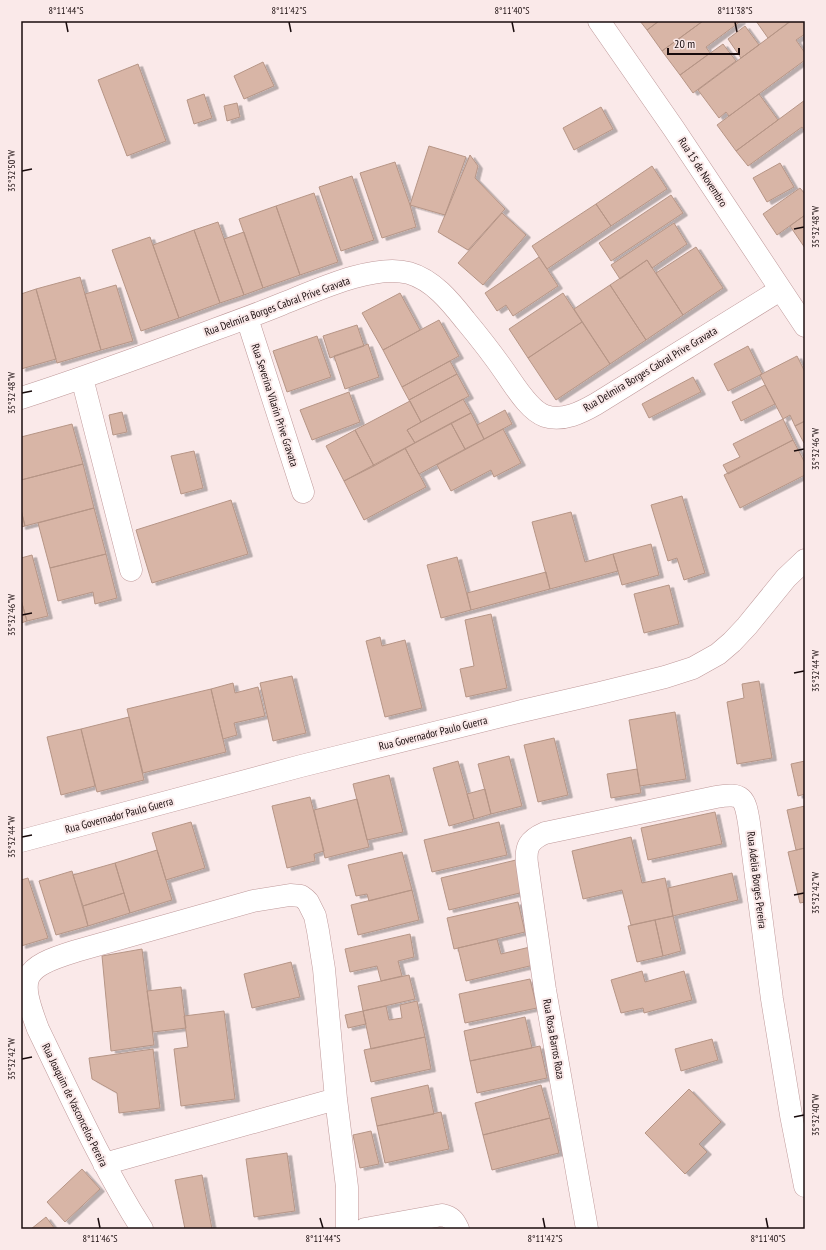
<svg xmlns="http://www.w3.org/2000/svg" width="826" height="1250" viewBox="0 0 826 1250" font-family="'PT Sans Narrow',sans-serif">
<style>
.building{fill:#d8b5a6;stroke:#b69586;filter:url(#shadow)}
.lines{fill:none;stroke-linecap:round;stroke-linejoin:round}
.street-casing{stroke:#bf999a;stroke-width:23}
.secondary-casing{stroke:#bf999a;stroke-width:23}
.street{stroke:#fff;stroke-width:22}
.secondary{stroke:#fff;stroke-width:22}
.ticks{fill:none;stroke:#180b0c;stroke-width:1.5}
.labels{text-anchor:middle;dominant-baseline:central;stroke-width:4;stroke-linejoin:round;paint-order:stroke}
.street-label{font-size:11px;fill:#180b0c;stroke:#fae9e9}
.neatline{fill:none;stroke:#180b0c;stroke-width:1.5}
.ticks-label{font-size:10px;text-anchor:middle;fill:#180b0c}
</style>
<defs>
<filter id="shadow"><feDropShadow dx="4.5" dy="2.5" stdDeviation="0" flood-color="#0004"/></filter>
</defs>
<rect width="100%" height="100%" fill="#fae9e9"/>
<path class="building" d="M640,21H659L647,30Z
M659,21H703L662,51L647,30Z
M703,21H741L706,47L710,53L680,75L662,51Z
M756,21H788L789,22L768,38Z
M791,21H805V34L796,40L805,53V60L729,116L726,112L719,118L698,90Z
M745,26L759,45L741,58L728,39Z
M723,44L736,61L693,93L680,75Z
M263,62L274,86L244,99L234,76Z
M138,64L166,141L127,156L98,80Z
M204,94L212,118L194,124L187,100Z
M759,94L778,120L736,151L717,125Z
M805,100V132L802,127L748,166L736,151Z
M237,103L240,117L227,121L224,106Z
M601,107L613,129L574,150L563,128Z
M429,146L466,157L445,215L410,205Z
M470,155L478,166L475,178L505,209L468,250L438,232Z
M395,162L410,205L416,227L382,238L360,173Z
M780,163L794,187L767,202L753,178Z
M652,166L667,189L611,226L596,204Z
M352,176L374,240L341,251L319,187Z
M800,188L805,194V215L777,235L763,214Z
M314,193L338,262L300,275L276,206Z
M671,195L683,213L611,261L599,243Z
M596,204L611,226L547,269L532,246Z
M276,206L300,275L263,288L239,219Z
M502,213L526,235L483,285L458,263Z
M805,215V248L790,226Z
M218,222L244,295L220,303L194,230Z
M674,223L687,244L652,268L647,260L620,279L611,265Z
M194,230L220,303L179,318L153,245Z
M244,232L263,288L244,295L224,239Z
M150,237L179,318L141,331L112,250Z
M696,247L723,288L683,315L656,273Z
M539,257L558,286L513,316L506,305L497,311L485,293Z
M647,260L683,315L646,340L610,285Z
M80,277L101,350L57,363L36,289Z
M116,285L133,341L101,350L85,294Z
M610,285L646,340L610,364L574,309Z
M36,289L56,359L21,369V294Z
M400,293L420,330L383,350L362,313Z
M563,293L582,322L528,358L509,329Z
M439,320L459,356L402,387L383,350Z
M582,322L610,364L556,400L528,358Z
M357,325L364,346L330,358L323,336Z
M317,336L331,377L287,392L273,351Z
M368,344L379,377L345,389L334,356Z
M748,346L762,374L728,391L714,364Z
M797,356L805,372V421L795,426L790,415L783,419L760,375Z
M450,361L457,374L409,400L402,387Z
M457,374L469,396L421,422L409,400Z
M693,377L701,392L649,418L642,404Z
M765,385L775,404L741,421L732,402Z
M349,392L360,422L312,440L300,410Z
M463,399L471,413L415,443L407,430Z
M410,401L421,422L407,430L415,443L374,466L355,430Z
M505,410L512,424L484,439L477,425Z
M122,412L127,432L113,435L109,415Z
M471,413L484,439L465,449L451,423Z
M783,419L793,440L728,474L723,465L740,457L733,444Z
M805,421V443H804L795,426Z
M451,423L465,449L419,474L405,448Z
M72,424L83,464L21,480V437Z
M503,429L521,463L494,477L491,470L451,491L437,465Z
M355,430L374,466L344,481L326,446Z
M793,440L805,463V475L740,508L724,475Z
M405,448L426,487L364,520L344,481Z
M194,451L203,488L181,494L171,456Z
M83,464L94,508L25,526L21,510V480Z
M682,496L705,573L684,580L677,558L668,561L651,505Z
M231,500L248,554L152,583L136,530Z
M94,508L106,554L50,568L38,523Z
M21,510L25,526L21,527Z
M571,512L585,562L613,554L618,571L550,589L532,522Z
M651,544L659,575L622,585L613,554Z
M106,554L117,598L95,604L93,592L58,601L50,568Z
M32,555L48,616L27,621L21,600V558Z
M457,557L471,610L441,618L427,565Z
M546,572L550,589L471,610L467,593Z
M669,585L679,624L644,633L634,594Z
M21,600L27,621L21,623Z
M491,614L507,688L466,697L460,669L474,666L465,620Z
M380,637L382,646L405,640L422,708L385,717L366,641Z
M292,676L306,733L273,741L260,683Z
M759,681L772,758L737,764L727,702L744,698L742,684Z
M233,683L235,693L258,687L265,716L234,723L237,735L223,739L211,689Z
M211,689L226,752L143,773L127,709Z
M675,712L686,779L640,786L629,720Z
M129,717L144,780L97,792L81,729Z
M81,729L95,786L61,795L47,737Z
M554,738L568,795L538,802L524,745Z
M509,756L522,806L491,814L478,764Z
M458,761L474,819L449,826L433,768Z
M805,761V794L798,796L791,764Z
M637,769L641,793L611,798L607,774Z
M389,775L403,832L367,840L353,784Z
M485,789L491,814L474,819L467,794Z
M310,797L324,851L314,854L315,861L287,868L272,806Z
M357,799L369,847L325,858L314,810Z
M805,806V848L796,850L787,810Z
M715,812L722,844L648,860L641,828Z
M191,822L205,868L166,880L152,833Z
M499,822L507,855L432,872L424,840Z
M631,837L642,883L665,878L673,916L631,925L622,890L583,899L572,851Z
M805,848V902L800,903L788,852Z
M157,850L172,900L130,913L115,863Z
M402,852L412,890L369,901L367,894L356,896L348,865Z
M516,860L524,892L449,910L441,878Z
M115,863L124,893L83,906L73,875Z
M72,871L88,926L56,935L39,881Z
M732,873L738,900L673,916L668,888Z
M28,878L48,938L21,946V880Z
M412,890L419,920L358,935L351,905Z
M124,893L130,913L88,926L83,906Z
M518,902L525,932L454,949L447,918Z
M673,916L681,951L663,956L655,920Z
M655,920L663,956L637,962L628,926Z
M410,934L414,957L398,961L402,976L381,981L377,966L350,972L345,949Z
M497,939L501,954L530,947L534,965L466,981L458,948Z
M142,949L154,1045L111,1051L102,956Z
M291,962L300,997L252,1008L244,974Z
M642,971L645,982L684,971L692,1000L644,1013L643,1008L621,1013L611,980Z
M409,975L415,999L363,1011L358,986Z
M530,979L537,1008L465,1023L459,994Z
M181,987L186,1028L153,1032L147,991Z
M417,1001L425,1037L371,1049L363,1011L386,1006L389,1020L402,1018L400,1005Z
M224,1011L235,1099L181,1106L174,1049L188,1047L184,1016Z
M363,1011L366,1024L348,1028L345,1015Z
M525,1017L532,1048L470,1061L464,1031Z
M425,1037L431,1069L371,1082L364,1050Z
M712,1039L718,1060L681,1071L675,1049Z
M540,1046L547,1078L477,1093L470,1061Z
M153,1049L160,1108L119,1113L117,1093L92,1079L89,1058Z
M428,1085L434,1114L377,1126L371,1098Z
M541,1085L550,1118L483,1135L475,1103Z
M689,1089L721,1122L699,1144L707,1152L685,1174L645,1133Z
M441,1112L449,1149L385,1163L377,1126Z
M550,1118L559,1153L492,1170L483,1135Z
M371,1131L379,1164L360,1168L353,1135Z
M287,1153L295,1211L254,1217L246,1159Z
M82,1169L100,1189L65,1222L47,1202Z
M202,1175L212,1229H185L175,1180Z
M46,1217L55,1229H31Z"/>
<g class="lines">
<defs>
<path id="street" d="M247,318L303,492
M82,378L131,570
M21,398C87,377 151,353 216,329C238,321 260,313 282,304C315,291 374,263 409,273C433,280 450,301 465,320C480,338 494,356 507,375C516,388 530,411 545,416C563,422 582,412 596,404L780,290
M21,841L301,766L522,711L600,693L665,677L693,668L718,654L732,642L747,626L786,578L805,560
M104,1164L336,1099
M142,1229C102,1166 71,1097 38,1029C18,976 21,968 76,951L253,901L290,895L301,896L305,899L308,902L315,916L318,931L324,969L336,1099L347,1187V1229
M365,1229L442,1215C451,1217 454,1220 458,1229
M587,1229L545,990L527,864C525,847 529,840 545,833L716,797C743,792 745,798 749,823L772,999L791,1115L805,1186"/>
<path id="secondary" d="M599,21L674,129L805,326"/>
</defs>
<use href="#street" class="street-casing"/>
<use href="#secondary" class="secondary-casing"/>
<use href="#street" class="street"/>
<use href="#secondary" class="secondary"/>
</g>
<path class="ticks" d="M66,22L68,32M289,22L291,32M512,22L514,32M735,22L737,32M22,171L32,169M794,229L804,227M22,393L32,391M794,451L804,449M22,615L32,613M794,673L804,671M22,837L32,835M794,895L804,893M22,1059L32,1057M794,1117L804,1115M98,1218L100,1228M320,1218L323,1228M543,1218L545,1228M766,1218L768,1228"/>
<g class="labels">
<g class="street-label">
<text transform="translate(703 172) rotate(57)">Rua 15 de Novembro</text>
<text transform="translate(277 306) rotate(-20)">Rua Delmira Borges Cabral Prive Gravata</text>
<text transform="translate(650 369) rotate(-31)">Rua Delmira Borges Cabral Prive Gravata</text>
<text transform="translate(275 405) rotate(72)">Rua Severina Vilarin Prive Gravata</text>
<text transform="translate(433 733) rotate(-14)">Rua Governador Paulo Guerra</text>
<text transform="translate(119 815) rotate(-15)">Rua Governador Paulo Guerra</text>
<text transform="translate(757 880) rotate(83)">Rua Adelia Borges Pereira</text>
<text transform="translate(554 1039) rotate(80)">Rua Rosa Barros Roza</text>
<text transform="translate(75 1105) rotate(64)">Rua Joaquim de Vasconcelos Pereira</text>
</g>
</g>
<rect width="826" height="1250" fill="none" stroke="#fae9e9" stroke-width="44"/>
<path d="M668 48v6h71v-6" fill="none" stroke="#180b0c" stroke-width="2"/>
<text x="674" y="48" font-size="12" fill="#180b0c" stroke="#fae9e9" stroke-width="3" paint-order="stroke">20 m</text>
<rect x="22" y="22" width="782" height="1206" class="neatline"/>
<g class="ticks-label">
<text x="66" y="14">8°11'44"S</text>
<text x="289" y="14">8°11'42"S</text>
<text x="512" y="14">8°11'40"S</text>
<text x="735" y="14">8°11'38"S</text>
<text transform="translate(11 171) rotate(-90)" y="4">35°32'50"W</text>
<text transform="translate(815 227) rotate(-90)" y="4">35°32'48"W</text>
<text transform="translate(11 393) rotate(-90)" y="4">35°32'48"W</text>
<text transform="translate(815 449) rotate(-90)" y="4">35°32'46"W</text>
<text transform="translate(11 615) rotate(-90)" y="4">35°32'46"W</text>
<text transform="translate(815 671) rotate(-90)" y="4">35°32'44"W</text>
<text transform="translate(11 837) rotate(-90)" y="4">35°32'44"W</text>
<text transform="translate(815 893) rotate(-90)" y="4">35°32'42"W</text>
<text transform="translate(11 1059) rotate(-90)" y="4">35°32'42"W</text>
<text transform="translate(815 1115) rotate(-90)" y="4">35°32'40"W</text>
<text x="100" y="1242">8°11'46"S</text>
<text x="323" y="1242">8°11'44"S</text>
<text x="545" y="1242">8°11'42"S</text>
<text x="768" y="1242">8°11'40"S</text>
</g>
</svg>
